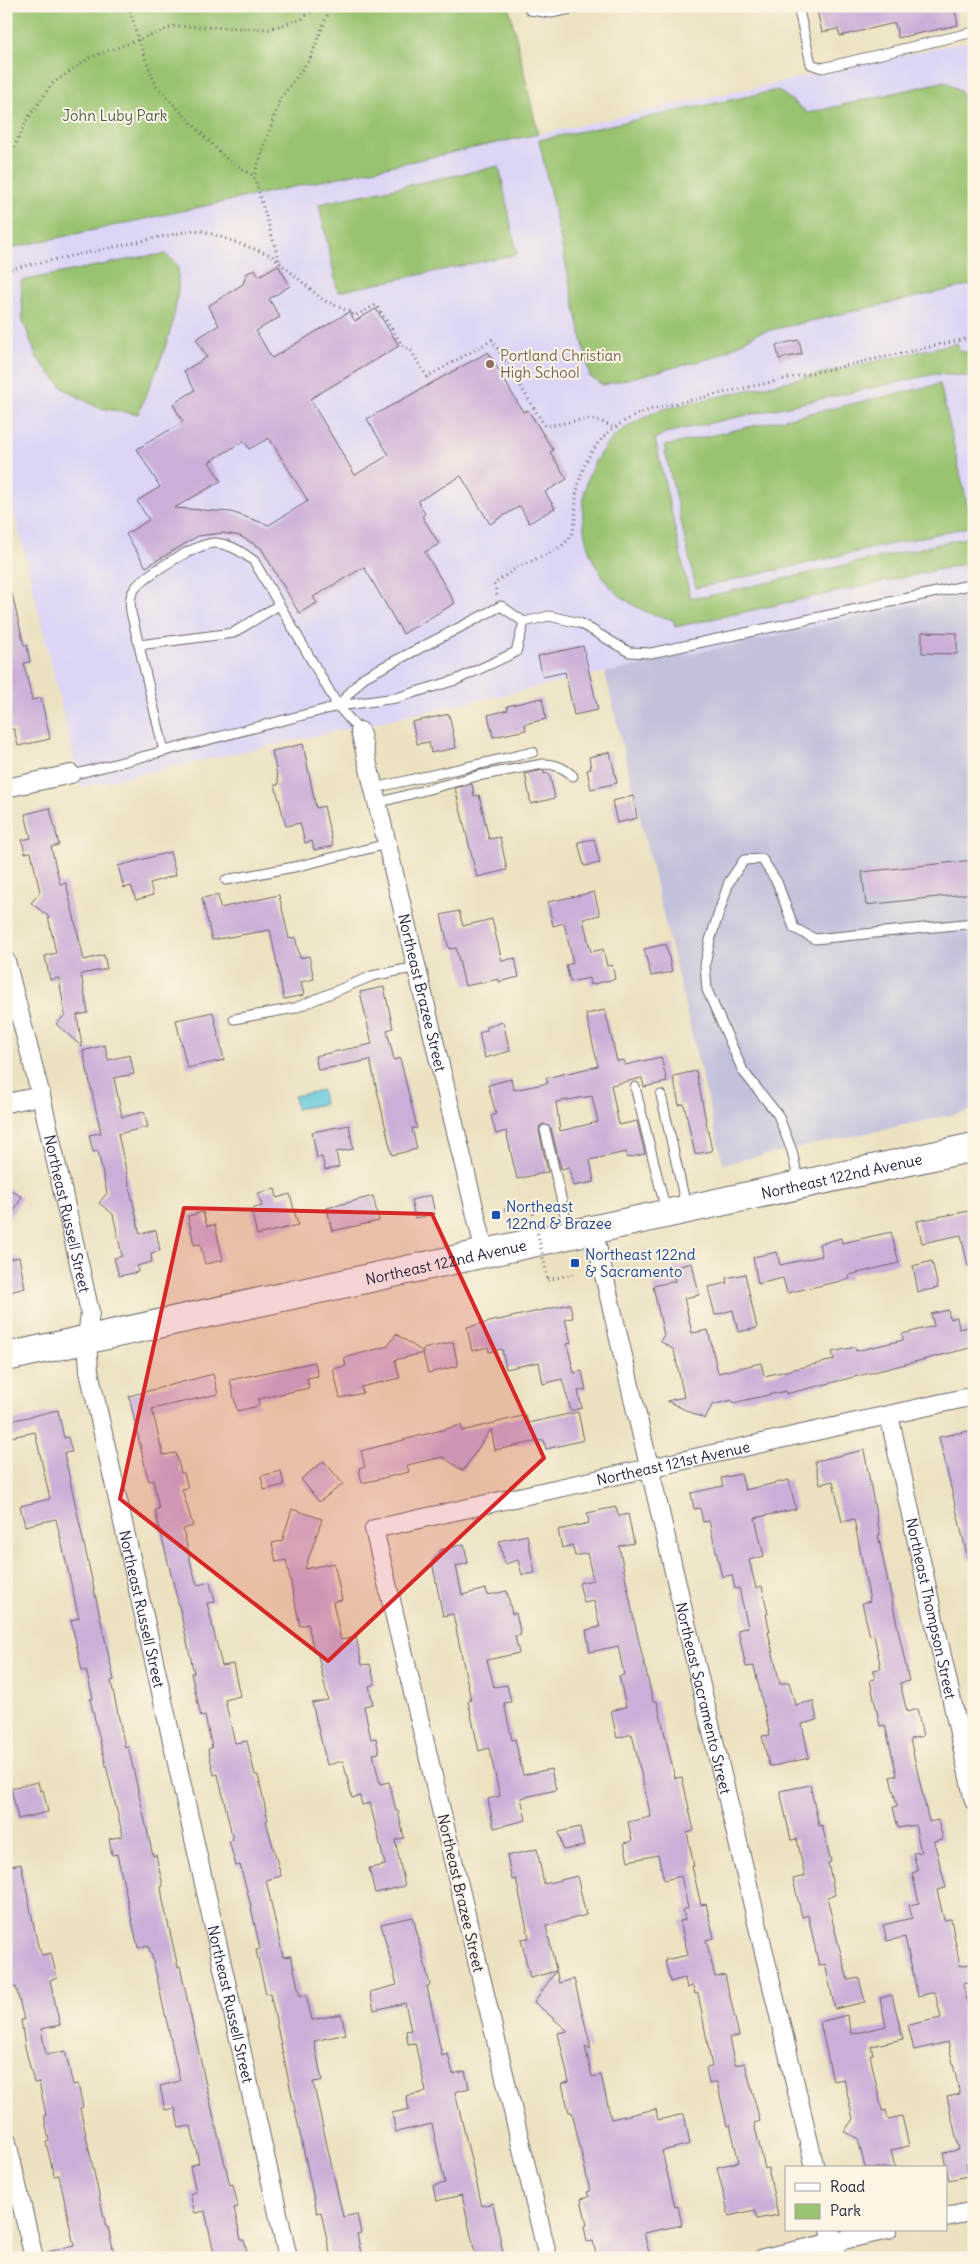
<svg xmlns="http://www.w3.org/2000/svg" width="980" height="2264" viewBox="0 0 980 2264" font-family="Delius,sans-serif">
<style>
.built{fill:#ddd5f6}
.industrial{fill:#c2c1dc}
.green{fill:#99c370;stroke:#5e7256}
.water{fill:#60c7dc;stroke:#41748c}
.building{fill:#ccafd8;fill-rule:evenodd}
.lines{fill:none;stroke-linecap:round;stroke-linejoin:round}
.service-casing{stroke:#69656a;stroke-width:11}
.minor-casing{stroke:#69656a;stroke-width:20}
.primary-casing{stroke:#69656a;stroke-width:30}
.path{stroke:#69656a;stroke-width:3;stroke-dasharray:1 4;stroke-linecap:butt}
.service{stroke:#fff;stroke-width:9}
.minor{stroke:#fff;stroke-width:18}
.primary{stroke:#fff;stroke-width:28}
.path-bridge{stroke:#69656a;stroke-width:3;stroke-dasharray:1 4;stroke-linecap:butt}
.marked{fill:#d62828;fill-opacity:0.2;stroke:#d62828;stroke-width:4;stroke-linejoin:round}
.education-dot{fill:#8d6e63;stroke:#fcf5e5;stroke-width:2}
.transit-dot{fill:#1a4fb4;stroke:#fcf5e5;stroke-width:2}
.labels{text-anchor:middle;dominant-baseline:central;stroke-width:4;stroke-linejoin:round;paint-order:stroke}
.park-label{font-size:15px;fill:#4c5a4e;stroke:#fcf5e5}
.education-label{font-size:15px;fill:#785e54;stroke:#fcf5e5;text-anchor:start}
.street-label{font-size:15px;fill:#22223b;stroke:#fcf5e5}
.transit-label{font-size:15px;fill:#164399;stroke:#fcf5e5;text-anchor:start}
</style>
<rect width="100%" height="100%" fill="#fcf5e5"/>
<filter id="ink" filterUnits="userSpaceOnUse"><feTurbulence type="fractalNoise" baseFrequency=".02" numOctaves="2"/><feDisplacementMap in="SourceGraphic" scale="10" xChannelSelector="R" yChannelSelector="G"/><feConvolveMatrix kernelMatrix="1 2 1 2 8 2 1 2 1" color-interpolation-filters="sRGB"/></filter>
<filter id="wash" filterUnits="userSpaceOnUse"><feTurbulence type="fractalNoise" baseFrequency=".0096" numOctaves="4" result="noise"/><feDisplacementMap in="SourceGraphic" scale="20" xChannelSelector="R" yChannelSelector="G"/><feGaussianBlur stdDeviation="1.12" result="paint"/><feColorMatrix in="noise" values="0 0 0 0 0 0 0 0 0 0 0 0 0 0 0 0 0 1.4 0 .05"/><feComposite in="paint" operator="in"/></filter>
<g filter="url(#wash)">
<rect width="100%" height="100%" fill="#ece2c1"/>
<path class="built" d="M974,40V592L81,787L6,478V249Z"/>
<path class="industrial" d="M974,592V1110L723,1164L605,673Z"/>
<path class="green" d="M6,6H509L538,134L6,249Z
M946,81L962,93L974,158V284L758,333L716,357L603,385L590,377L539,140L778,90L808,113Z
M499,166L517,254L338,292L319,204Z
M166,254L178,266C181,320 159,364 138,414L99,408L64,389L37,358L23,321L21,281L141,257Z
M957,343L959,350L974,355V380L963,376L935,374L665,433L655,439L690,597H704L974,536V562L675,627L673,620C662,616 647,614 637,607C628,602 617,594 610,586C578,551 573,491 601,452C615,431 637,421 659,410Z
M940,384L972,526L696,588L664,446Z"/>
<path class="water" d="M322,1090L324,1104L296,1109L294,1096Z"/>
<g id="blocks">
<path class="building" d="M816,6H954L958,25L898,38L895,23L840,36L838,29L822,32Z
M278,265L290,286L269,299L280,317L256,331L272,358L349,312L355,321L376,309L399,346L310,399L355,475L389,455L367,419L488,352L523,412L528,410L553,450L550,452L567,479L545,492L555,508L529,523L520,506L490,524L461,476L418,501L425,514L422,516L439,544L425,552L455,603L403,634L364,567L313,597L317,603L299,613L261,548L240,536L223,533L198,536L146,567L126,534L149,520L137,501L160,487L137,449L183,422L173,404L195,390L184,371L207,357L196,339L219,325L208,306L243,284L246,274L255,269L259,276ZM269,438L308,501L269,525L231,512L174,508L221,481L209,462L244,441L249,449Z
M799,340L802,354L779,359L776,345Z
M6,594H12L24,645H27L30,662L24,663L32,700L41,698L50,739L18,746L14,729L6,730Z
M922,632L957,633V654L922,653Z
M583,646L598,710L574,715L565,672L543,677L538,656Z
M542,698L546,719L525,724L526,730L493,737L488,715L508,710L507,706Z
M449,714L456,748L431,753L429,742L417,744L412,722Z
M303,744L316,808L324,806L333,846L314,850L312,841L305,843L300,823L286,826L275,785L279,784L272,751Z
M610,752L617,783L591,789L587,770L591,769L589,757Z
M543,770L544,774L549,773L555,798L531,804L525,774Z
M472,784L474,796L479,795L489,839L500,837L507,870L477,877L455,788Z
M633,796L637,818L617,823L612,801Z
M50,808L59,845L51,847L60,884L66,883L84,960L104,955L107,969L81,974L88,1013L77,1015L82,1047L56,1024L65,1015L59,978L50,980L45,956L56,953L48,916L31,903L40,892L31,852L25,853L22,840L31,838L25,814Z
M594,839L600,863L584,866L578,842Z
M170,852L176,875L150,883L153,895L136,900L131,886L124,888L118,866Z
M974,860V893L866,905L862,872Z
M594,892L600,915L583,919L591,952L603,949L607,966L612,965L615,979L590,985L589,978L570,982L566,965L573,963L564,923L553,926L548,902Z
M218,895L220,908L279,895L289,939L295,937L300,958L309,956L314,979L301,982L304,995L284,999L270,930L212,940L202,898Z
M459,911L463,926L492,919L502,961L515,958L519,977L499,982V979L465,986L456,948L449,949L441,915Z
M666,944L672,972L651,976L644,949Z
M384,987L393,1028L387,1030L394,1060L400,1058L417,1128H412L417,1149L392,1155L370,1060L318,1070L315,1056L372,1044L360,992Z
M605,1010L617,1061L624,1060L625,1065L661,1057L667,1082L644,1087L642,1078L611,1085L619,1125L637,1121L645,1154L627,1158L626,1152L590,1160L594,1182L573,1186L569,1167L561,1169L551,1128L544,1124L540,1126L539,1131L548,1172L517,1179L506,1131L496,1134L491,1116L496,1114L488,1085L511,1079L514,1090L548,1083L546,1078L598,1066L586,1014ZM592,1096L598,1122L560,1131L556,1102Z
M213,1012L224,1060L187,1068L176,1020Z
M503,1022L510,1051L485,1058L479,1033L487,1030V1027Z
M105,1045L108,1060L130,1055L134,1074L114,1078L122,1117L144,1112L148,1127L118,1134L140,1234L156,1230L160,1251L151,1253L152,1262L137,1266L138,1272L119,1276L114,1258L122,1256L113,1214L99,1203L107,1193L98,1151L93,1152L89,1135L101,1133L83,1051Z
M696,1071L712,1151L695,1154L684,1104L679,1105L673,1076Z
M349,1125L353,1149L336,1152L339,1167L325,1170L322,1157L317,1158L312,1132Z
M6,1187L22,1197L6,1224Z
M275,1189L277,1198L290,1194L298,1225L257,1235L251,1209L262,1206L258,1193Z
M431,1195L435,1214L415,1218L411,1200Z
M373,1196L379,1221L332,1231L327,1208Z
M974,1210V1266H968L961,1235L922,1243L917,1221Z
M203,1212L207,1226L215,1225L223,1260L205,1264L200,1244L194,1245L188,1216Z
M891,1232L899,1263L849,1275L850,1279L787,1293L783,1278L758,1284L753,1257L777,1252L780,1265L822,1256L819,1244L841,1238L842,1243Z
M19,1257L25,1288L6,1293V1260Z
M932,1261L938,1288L918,1292L913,1266Z
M692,1263L699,1295L684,1298L692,1333L708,1330L718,1373L761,1363L764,1376L834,1360L832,1352L855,1347L856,1351L903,1340L902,1334L934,1326L931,1314L948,1310L950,1319L957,1317L959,1329L974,1325V1347L786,1394V1391L733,1403L732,1400L712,1405L705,1419L667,1401L684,1397L674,1350L660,1341L664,1335L653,1286L675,1281L672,1268Z
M745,1274L757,1328L738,1332L733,1310L715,1315L708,1287L727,1283L726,1278Z
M570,1304L573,1318L565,1319L571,1343L567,1344L574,1373L582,1371L586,1390L578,1391L582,1408L571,1411L562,1379L543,1384L539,1362L506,1369L502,1349L489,1352L488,1347L472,1351L467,1327Z
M396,1334L423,1352V1349L453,1342L458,1366L428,1373L423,1353L395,1360L400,1378L361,1387L363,1393L340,1398L333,1369L346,1366L344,1358L388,1346Z
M315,1362L318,1376L307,1378L309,1388L258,1399L259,1406L237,1411L230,1380Z
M213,1374L218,1394L152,1409L163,1455L176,1453L181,1473H184L188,1488L182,1489L193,1526L183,1529L191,1564L197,1585L210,1582L215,1602L207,1603L222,1666L233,1664L240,1696L225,1700L235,1743L247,1741L255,1775H258L268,1820L266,1821L281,1876L266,1880L283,1957L291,1956L300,1996L306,1995L312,2020L341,2014L346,2034L314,2041L322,2081L313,2082L343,2217L357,2214L361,2233L357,2234L362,2258H331L321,2212L317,2213L270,1993L266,1994L256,1950L260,1949L249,1898L240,1865L236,1866L229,1841L233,1840L218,1774L214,1775L208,1749L212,1748L205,1716L201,1717L191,1673H194L180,1610L155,1510L159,1509L153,1480L149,1481L146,1471L129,1396Z
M58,1410L64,1438L68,1437L72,1452L64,1453L114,1680L111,1681L125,1747L128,1746L153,1856L156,1855L163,1886L161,1887L163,1901L178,1967L180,1966L204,2076L230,2185L233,2184L238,2207L234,2208L241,2240H244L248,2258H215L205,2211L195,2213L190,2194L196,2192L190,2166L199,2163L191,2126L179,2128L175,2108L165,2110L160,2086L180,2081L153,1960L148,1945L138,1948L117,1854L112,1855L109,1839L123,1836L90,1699L93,1698L86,1670L82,1671L71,1620L79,1618L56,1519L25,1526L20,1506L50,1499L35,1432L6,1438V1422Z
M578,1412L584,1440L546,1449L544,1440L495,1450L491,1429L463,1471L443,1457L407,1465L409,1472L362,1483L359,1468L365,1467L361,1451L461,1425L462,1431L526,1415L528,1423Z
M974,1430V1559H968L939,1437Z
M864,1450L880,1535H878L909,1681L900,1683L907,1712L917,1709L923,1736L910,1739L929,1822L938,1820L943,1839L934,1841L946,1888L937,1890L944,1920L951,1919L960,1966L970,1964L973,1982L963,1984L974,2031V2161L966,2163L968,2176L949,2180L943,2153L959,2150L947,2097L960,2094L948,2042L914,2050L908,2025L941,2018L935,1992L918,1996L905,1937L887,1941L883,1925L912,1918L909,1905L919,1903L912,1873L918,1871L913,1853L921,1852L915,1825L898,1828L893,1807L897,1806L890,1777L897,1775L885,1725L880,1726L870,1680L875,1679L873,1670L881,1669L874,1635L870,1636L862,1603L870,1601L854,1519L842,1522L833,1481L820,1484L815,1461Z
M324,1461L343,1484L319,1502L301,1479Z
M281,1471L284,1485L264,1490L261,1476Z
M741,1474L745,1490L789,1480L796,1509L755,1518L764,1556L749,1560L756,1588L762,1586L768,1614H766L770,1632H768L780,1684L789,1682L795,1705L813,1701L817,1720L802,1724L809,1758L773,1766L769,1765L762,1736L770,1735L754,1666L746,1667L738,1630L748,1627L739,1588L735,1589L732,1575L722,1577L709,1521L703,1522L700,1508L694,1509L691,1493L723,1486L721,1478Z
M616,1507L619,1516L628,1514L634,1543L619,1546L634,1620L653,1701H657L675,1778L682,1777L694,1831L687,1833L694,1866H692L701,1905L706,1904L714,1938L706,1940L715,1977L725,1975L739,2036L729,2038L735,2065L745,2063L760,2121L754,2123L765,2169L768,2168L778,2215L757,2219L755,2210L729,2216L717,2167L739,2162L730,2125L727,2126L717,2082L709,2084L706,2068L712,2067L698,1993L695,1994L693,1986L687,1988L685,1978L670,1982L665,1960L688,1955L680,1921L685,1920L683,1910L688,1908L681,1876L664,1880L658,1855L628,1861L624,1843L632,1841L628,1822L651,1817L632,1734L617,1738L611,1711L626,1707L619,1676L624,1675L618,1646L590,1652L586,1630L600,1627L594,1601L584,1603L579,1583L593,1580L587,1553L575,1556L572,1545L562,1548L558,1530L589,1523L587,1513Z
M292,1509L322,1519L305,1569L334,1563L342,1600L333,1602L341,1640L356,1637L362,1665L370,1664L375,1684L369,1686L373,1704L364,1706L371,1739L376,1738L379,1753L373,1754L380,1784L389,1782L396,1811H398L404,1838L395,1840L405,1886L375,1893L369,1868L385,1865L370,1803L362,1805L360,1796L352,1798L343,1761L327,1765L312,1703L328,1700L317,1651L314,1652L308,1624L300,1626L286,1560L276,1562L272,1543L282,1541Z
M527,1535L535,1573L522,1575L518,1560L505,1564L499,1541Z
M464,1544L468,1563L456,1566L462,1595L486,1589L488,1595L507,1591L512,1614L516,1613L521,1635L515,1636L519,1653L487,1660L494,1687L507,1685L511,1702L504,1703L512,1740L515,1739L523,1775L551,1769L556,1790L521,1798L526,1820L494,1828L488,1799L500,1796L489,1748L479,1751L468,1701L471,1700L453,1614L443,1616L432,1562L440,1550Z
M38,1782L40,1791L43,1790L48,1812L18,1819L11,1788Z
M810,1785L819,1826L822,1825L831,1862L828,1863L835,1895L827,1897L835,1931L848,1980L859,1978L865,2002L835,2009L825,1964L819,1966L808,1915L802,1917L793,1879L805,1876L797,1839L791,1840L780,1791Z
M580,1827L584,1846L563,1850L559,1832Z
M537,1849L544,1884L577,1876L586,1915L546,1926L559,1983L574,1979L590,2044V2049L585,2046L592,2077L601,2075L611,2119L656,2109L658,2120L684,2114L690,2144L662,2151L675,2207L678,2206L682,2225L644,2233L649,2253L626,2258H597L593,2241L587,2242L584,2226L587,2225L581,2199L589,2197L587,2192L590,2191L572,2112H569L562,2084L569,2082L558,2033L568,2031L534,2002L556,1971L530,1978L521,1939L529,1938L516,1879L512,1880L507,1856Z
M21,1864L38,1946L42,1955L51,1953L57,1978L50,1980L60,2025L41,2029L46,2055L65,2051L73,2085L78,2084L83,2107L80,2108L106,2227H108L115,2258H49L48,2252L74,2246L59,2175L54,2176L46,2142L49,2141L44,2115H46L39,2082L34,2083L25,2047L21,2020H24L16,1987L10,1989L6,1971V1867Z
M413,1917L430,1985L427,1986L442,2056L448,2054L453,2074L465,2071L469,2088L455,2092L482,2206L493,2203L504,2258H476L462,2195L436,2201L433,2186L445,2183L432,2124L396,2132L392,2113L409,2109L406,2096L426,2092L415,2043L408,2044L406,2031L411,2030L405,2003L374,2010L370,1992L397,1985L381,1924Z
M892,1995L903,2039L871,2046L873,2054L870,2055L882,2111L886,2110L888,2119L902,2116L909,2146L891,2150L895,2168H865L858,2138L844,2132L853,2119L844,2079L833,2081L820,2022L847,2015L852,2034L886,2026L880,1998Z"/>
</g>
</g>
<g filter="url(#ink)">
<use href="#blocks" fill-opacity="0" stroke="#69656a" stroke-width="1"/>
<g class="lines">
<defs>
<path id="service" d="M528,6L530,10L551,13L585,6
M798,6L811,64L822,68L974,32
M501,606L524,622L516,652L456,680L396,698L338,706L364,677Z
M524,622L549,616L580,623L629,652L651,653L974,584
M139,645L233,633L279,605
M338,706L360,731
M71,774H76L338,706L254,561C242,552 232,545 216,543C199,542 143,575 134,590C130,595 130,605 131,612L164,751
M374,788L533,752
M377,803L477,776L543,764C555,764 563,767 573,776
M226,880L299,866L387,844
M234,1019L295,1008L372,976L417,967
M635,1087L666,1211
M661,1095L686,1206
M545,1130L569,1232
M799,1183L792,1151L778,1115L743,1071L707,990L705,965L710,940L729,882L744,860L762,859L777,882L794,928L815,939L974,923"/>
<g id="minor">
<path id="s1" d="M360,731L485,1253"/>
<path d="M6,788L71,774"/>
<path id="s2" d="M6,961L41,1096L90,1312L87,1339L89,1371L288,2258"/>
<path d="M6,1103L41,1096"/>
<path id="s3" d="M593,1229L815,2168"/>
<path id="s4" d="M889,1415L974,1801"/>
<path d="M6,2138L34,2258"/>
<path d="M946,2217L974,2211"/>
<path d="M830,2230L837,2258"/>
<path id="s5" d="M548,2258L374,1529L974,1396"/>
<path d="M763,2258L888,2230"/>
</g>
<g id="primary">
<path id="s6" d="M6,1357L974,1147"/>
</g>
</defs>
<use href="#service" class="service-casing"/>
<use href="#minor" class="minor-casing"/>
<use href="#primary" class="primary-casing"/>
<path class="path" d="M129,6L138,39L156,86L224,157L254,176
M6,166L26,121L52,84L89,58L175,26L269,29L302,19L318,6
M279,260L254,176L280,99L310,59L331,6
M6,270L193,230L204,231L271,255L323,300L350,312L355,316L376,305L403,346L411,351L427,377L492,340L545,426C571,424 588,412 612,427
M497,595L494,584C501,579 508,573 515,569C531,559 553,555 566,542C579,529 574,507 577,491C586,442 618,417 664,406L974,337
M504,1210L531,1204
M548,1280L573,1274"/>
<use href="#service" class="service"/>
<use href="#minor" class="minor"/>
<use href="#primary" class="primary"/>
<path class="path-bridge" d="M531,1204L548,1280"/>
</g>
</g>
<path class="marked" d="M184,1208L432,1214L544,1458L328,1661L120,1499Z"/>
<circle class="education-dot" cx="490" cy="364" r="5"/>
<g class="transit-dot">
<rect x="491" y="1210" width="10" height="10" rx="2.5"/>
<rect x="570" y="1258" width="10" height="10" rx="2.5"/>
</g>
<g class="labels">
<g class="park-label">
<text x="115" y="115">John Luby Park</text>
</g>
<g class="education-label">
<text x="500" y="355">Portland Christian<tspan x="500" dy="17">High School</tspan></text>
</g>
<g class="street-label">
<text stroke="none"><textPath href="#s1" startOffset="269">Northeast Brazee Street</textPath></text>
<text stroke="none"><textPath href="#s6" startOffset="855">Northeast 122nd Avenue</textPath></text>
<text stroke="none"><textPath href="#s2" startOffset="260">Northeast Russell Street</textPath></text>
<text stroke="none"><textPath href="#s6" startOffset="450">Northeast 122nd Avenue</textPath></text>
<text stroke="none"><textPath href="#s5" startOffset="1056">Northeast 121st Avenue</textPath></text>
<text stroke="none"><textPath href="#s4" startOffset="198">Northeast Thompson Street</textPath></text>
<text stroke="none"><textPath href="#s2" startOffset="664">Northeast Russell Street</textPath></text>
<text stroke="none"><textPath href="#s3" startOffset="482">Northeast Sacramento Street</textPath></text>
<text transform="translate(461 1893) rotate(77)">Northeast Brazee Street</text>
<text stroke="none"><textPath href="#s2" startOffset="1069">Northeast Russell Street</textPath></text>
</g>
<g class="transit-label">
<text x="506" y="1206">Northeast<tspan x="506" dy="17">122nd &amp; Brazee</tspan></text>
<text x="585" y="1254">Northeast 122nd<tspan x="585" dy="17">&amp; Sacramento</tspan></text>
</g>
</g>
<rect width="980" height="2264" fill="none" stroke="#fcf5e5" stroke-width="25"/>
<rect x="785" y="2166" width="162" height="65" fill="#fcf5e5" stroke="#a5a1a1"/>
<rect x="795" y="2183" width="25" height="8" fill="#ffffff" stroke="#a5a1a1"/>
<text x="830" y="2192" font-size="15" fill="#22223b">Road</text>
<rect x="795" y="2204" width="25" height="15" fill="#99c370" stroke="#a5a1a1"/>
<text x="830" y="2216" font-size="15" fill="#22223b">Park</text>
</svg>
